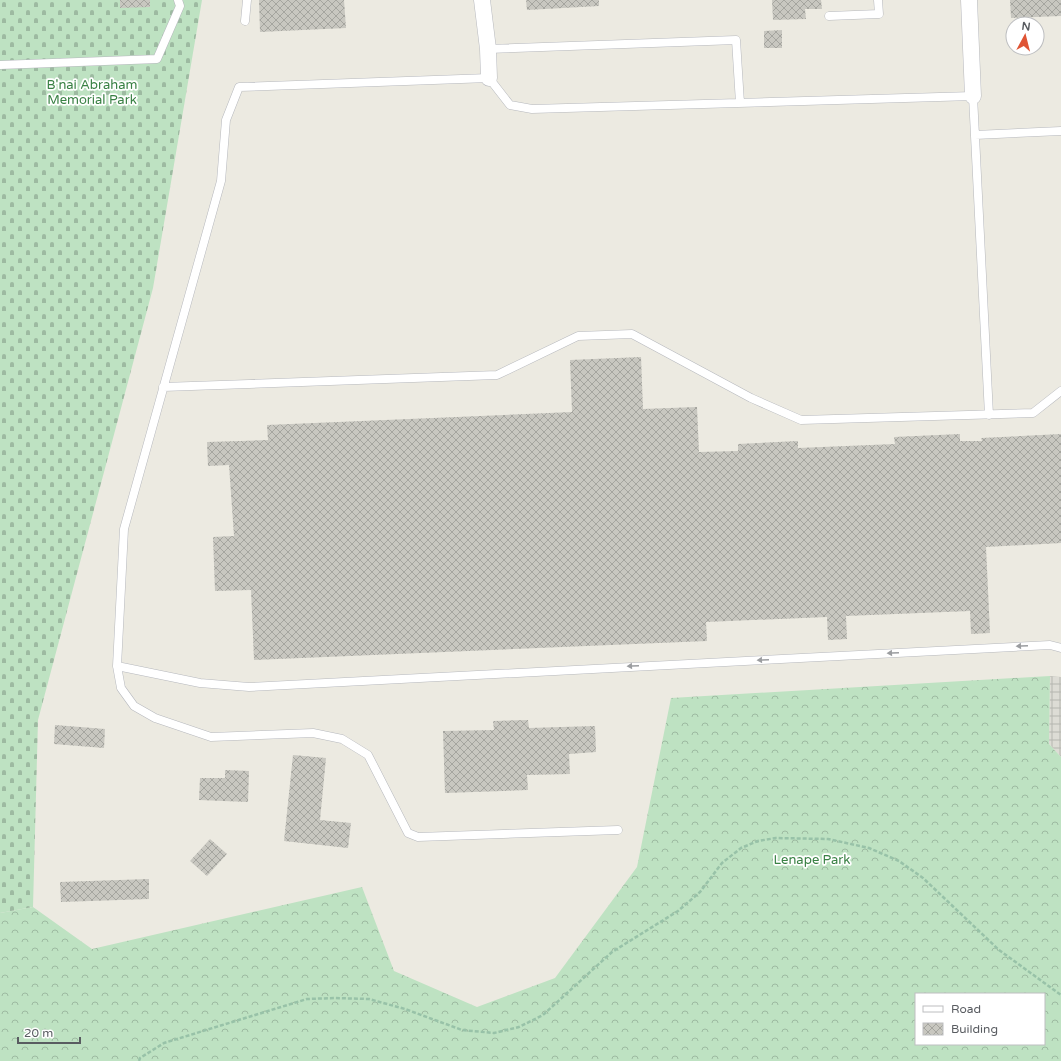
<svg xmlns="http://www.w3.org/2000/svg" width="1061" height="1061" viewBox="0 0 1061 1061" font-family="'Varela Round',sans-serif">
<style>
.industrial{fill:url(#industrial-grid)}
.forest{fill:url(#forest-crowns);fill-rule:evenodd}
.cemetery{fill:url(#cemetery-stones)}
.building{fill:url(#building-cross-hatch)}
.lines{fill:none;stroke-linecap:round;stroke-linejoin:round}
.lane-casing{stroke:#b6b8bd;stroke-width:9}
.street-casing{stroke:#b6b8bd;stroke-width:17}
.path{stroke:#98c2a8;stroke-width:2.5;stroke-dasharray:4 2;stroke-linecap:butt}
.lane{stroke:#fff;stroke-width:8}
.street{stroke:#fff;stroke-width:16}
.oneway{fill:#9b9da0}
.labels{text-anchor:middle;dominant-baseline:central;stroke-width:3.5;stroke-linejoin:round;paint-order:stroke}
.park-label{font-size:13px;fill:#398144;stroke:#fff}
</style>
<defs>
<pattern id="industrial-grid" width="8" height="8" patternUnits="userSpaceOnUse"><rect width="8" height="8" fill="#dddcd5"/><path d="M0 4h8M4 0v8" fill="none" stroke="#b6b6b0"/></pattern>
<pattern id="forest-crowns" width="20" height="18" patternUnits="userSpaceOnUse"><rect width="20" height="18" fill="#bee2c2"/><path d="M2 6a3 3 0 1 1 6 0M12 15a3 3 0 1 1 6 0" fill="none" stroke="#9dbaa1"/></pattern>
<pattern id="cemetery-stones" width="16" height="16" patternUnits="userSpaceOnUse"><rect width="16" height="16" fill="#bee2c2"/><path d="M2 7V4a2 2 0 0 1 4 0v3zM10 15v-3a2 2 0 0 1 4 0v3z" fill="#9dbaa1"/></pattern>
<pattern id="building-cross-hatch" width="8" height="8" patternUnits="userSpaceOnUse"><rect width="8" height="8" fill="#c8c7c0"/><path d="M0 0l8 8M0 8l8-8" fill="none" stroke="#a5a59f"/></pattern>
</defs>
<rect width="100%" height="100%" fill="#eceae1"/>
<path class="industrial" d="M1050,676L1061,677V757L1049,744Z"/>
<path class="forest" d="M1050,676L1049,744L1061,757V1061H0V913L33,907L92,949L362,887L394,971L477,1007L555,978L637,867L671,698ZM916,994H1044V1044H916Z"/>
<path class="cemetery" d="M0,0H202L153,288L38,720L33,907L0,913Z"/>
<path class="building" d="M120,0H150V7L120,8Z
M259,0H344L346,28L260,32Z
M526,0H599V6L527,10Z
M772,0H821L822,9H805L806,19L773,20Z
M1010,0H1061V16L1011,18Z
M782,30V48H764V31Z
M641,357L643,409L697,407L699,452L738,451V444L798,441V448L895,444L894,437L960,434V441H982L981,438L1061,434V543L986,547L990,633L971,634L970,611L846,616L847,639L828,640L827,617L706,622L707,641L254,660L251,590L215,591L213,537L234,536L229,465L208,466L207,442L268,440L267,425L572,412L570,360Z
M528,720L529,728L595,726L596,752L569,754L570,774L527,775L528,790L445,793L443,731L494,730L493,721Z
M55,725L105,729L104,748L54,744Z
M293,755L326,758L320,820L351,823L348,848L284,841Z
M225,770L249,771L248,802L199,800L200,778H225Z
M210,839L227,854L207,876L190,861Z
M149,879V899L61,902L60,882Z"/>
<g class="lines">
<defs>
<path id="lane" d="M829,16L879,14L878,0
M245,21L247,0
M488,49L736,40L740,103
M0,65L157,59L180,6L178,0
M975,135L1061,131
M163,387L497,375L578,336L632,334L751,398L801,420L1033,413L1061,391
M117,666L200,683L249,687L1050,645L1061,648
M618,830L418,837L408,833L368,755L342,739L313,733L211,737L155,718L134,706L121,688L117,666L124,529L221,181L226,120L239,87L489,78L510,105L532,109L973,96L989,415"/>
<path id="street" d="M482,0L488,49L489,78
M969,0L973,96"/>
</defs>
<use href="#lane" class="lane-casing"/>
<use href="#street" class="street-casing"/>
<path class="path" d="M139,1061L140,1058L164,1043L307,999L335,998L369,999L405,1009L462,1030L494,1033L519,1027L543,1015L612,952L678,911L700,892L722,863L741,848L758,841L776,838L828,839L869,848L899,861L923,878L999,950L1061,995"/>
<use href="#lane" class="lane"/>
<use href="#street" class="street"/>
</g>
<defs><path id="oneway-solid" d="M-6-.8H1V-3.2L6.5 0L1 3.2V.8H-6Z"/></defs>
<g class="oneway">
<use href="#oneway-solid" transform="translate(1022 646) rotate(177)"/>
<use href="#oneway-solid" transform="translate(893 653) rotate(177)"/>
<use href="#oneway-solid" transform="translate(763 660) rotate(177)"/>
<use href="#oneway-solid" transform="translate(633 666) rotate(177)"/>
</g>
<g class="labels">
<g class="park-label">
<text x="92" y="85">B'nai Abraham<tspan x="92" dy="15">Memorial Park</tspan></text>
<text x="812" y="860">Lenape Park</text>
</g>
</g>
<rect x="915" y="993" width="130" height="52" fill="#ffffff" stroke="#bdbec0"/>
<rect x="923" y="1006" width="20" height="6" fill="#ffffff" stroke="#bdbec0"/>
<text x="951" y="1013" font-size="12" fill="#595c61">Road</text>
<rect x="923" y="1023" width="20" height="12" fill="url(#building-cross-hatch)" stroke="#bdbec0"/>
<text x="951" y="1033" font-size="12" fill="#595c61">Building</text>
<g transform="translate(1025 36) rotate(7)"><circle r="19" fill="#ffffff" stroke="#bdbec0"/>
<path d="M0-3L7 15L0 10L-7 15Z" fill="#df5434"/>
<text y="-6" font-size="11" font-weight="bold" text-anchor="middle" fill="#595c61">N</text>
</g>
<path d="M18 1037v6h62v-6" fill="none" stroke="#595c61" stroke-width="2"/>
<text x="24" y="1037" font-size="12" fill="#595c61" stroke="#ffffff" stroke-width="3" paint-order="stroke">20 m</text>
</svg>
